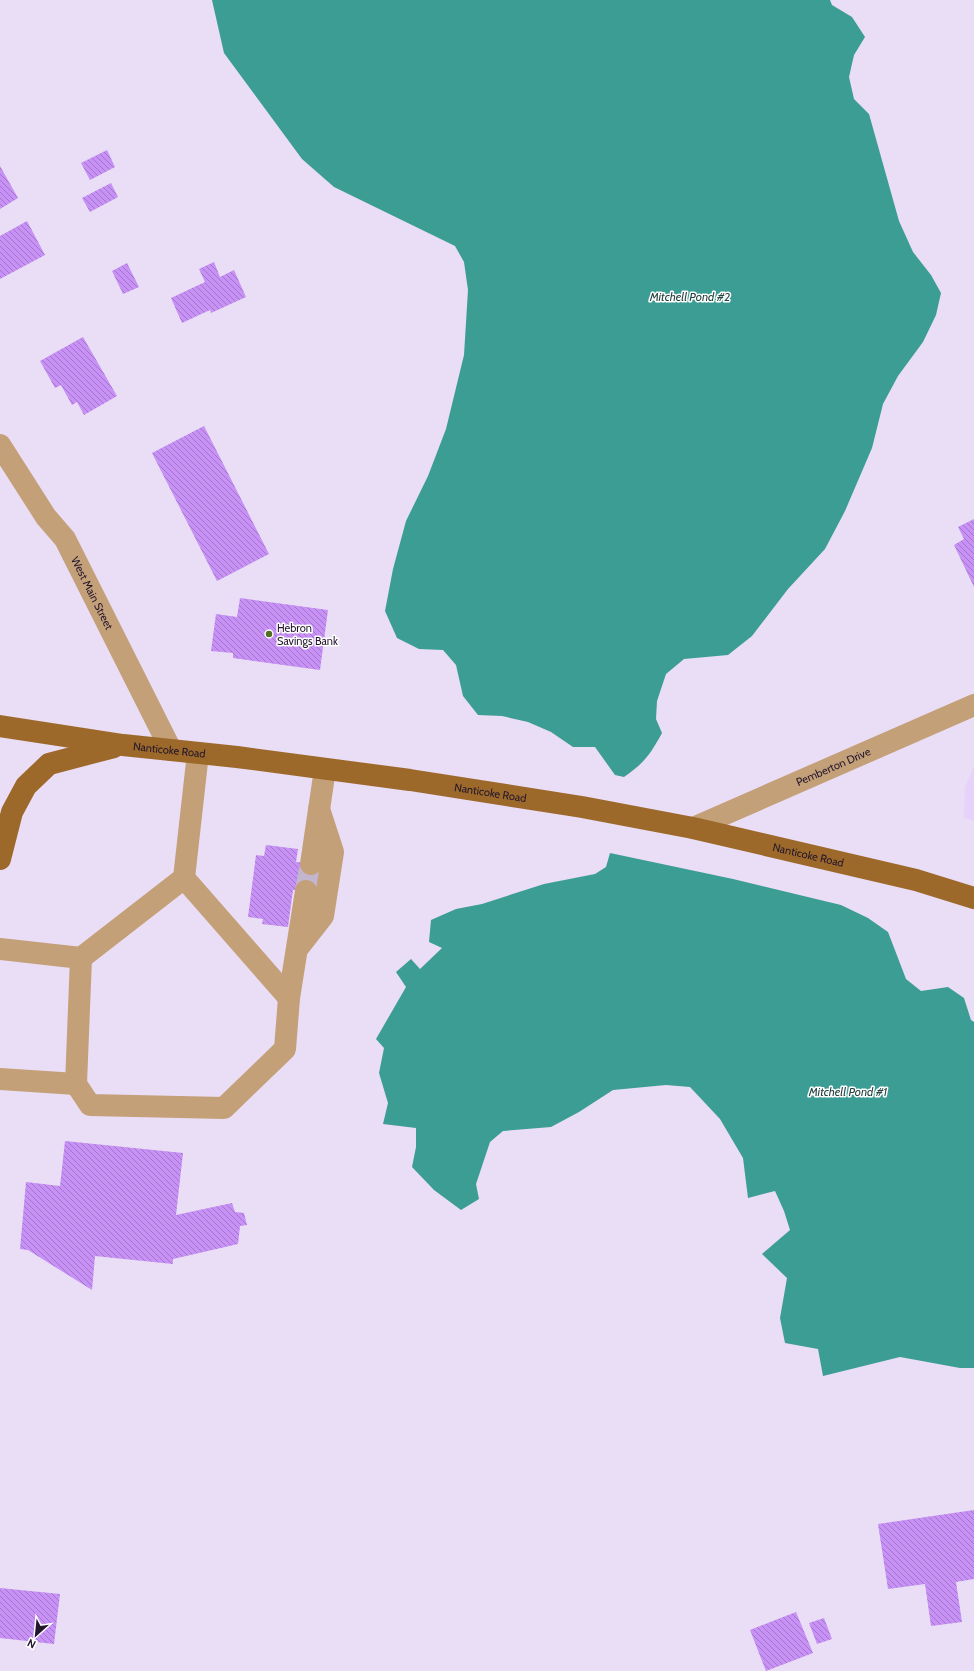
<svg xmlns="http://www.w3.org/2000/svg" width="974" height="1671" viewBox="0 0 974 1671" font-family="Cabin,sans-serif">
<style>
.built{fill:#e7d2fb}
.water{fill:#3c9d95}
.building{fill:url(#building-back-hatch)}
.lines{fill:none;stroke-linecap:round;stroke-linejoin:round}
.minor-tunnel{stroke:#c2b5ce;stroke-width:22;stroke-dasharray:22 11;stroke-linecap:butt}
.minor{stroke:#c4a079;stroke-width:22}
.major{stroke:#9c692a;stroke-width:22}
.poi-dot{fill:#516e23;stroke:#fff;stroke-width:1.5}
.labels{text-anchor:middle;dominant-baseline:central;stroke-width:3;stroke-linejoin:round;paint-order:stroke}
.street-label{font-size:11px;fill:#23162d;stroke:#fff}
.poi-label{font-size:11px;fill:#23162d;stroke:#fff;text-anchor:start}
.water-label{font-size:12px;font-style:italic;fill:#24423f;stroke:#fff}
</style>
<defs>
<pattern id="building-back-hatch" width="6" height="6" patternUnits="userSpaceOnUse"><rect width="6" height="6" fill="#c791f5"/><path d="M-1 5l2 2M0 0l6 6M5-1l2 2" fill="none" stroke="#a175c7"/></pattern>
</defs>
<rect width="100%" height="100%" fill="#eaddf6"/>
<path class="built" d="M974,766V821L964,818L965,787Z"/>
<path class="water" d="M212,0H830L832,5L852,17L865,37L854,55L849,77L854,99L869,114L899,221L913,252L931,275L941,293L936,315L923,342L898,376L883,404L872,448L845,511L825,549L788,589L752,636L728,655L684,659L666,674L657,701L656,719L662,733C650,755 644,763 624,777L615,775L595,747H573L551,732L528,722L502,716L478,715L463,696L456,665L443,650L419,649L397,638L385,611L393,569L406,521L428,476L446,429L464,355L468,290L464,262L455,246L334,187L302,159L224,53Z
M610,853L733,879L841,905L868,918L888,932L906,979L921,991L948,987L964,998L971,1020L974,1022V1368H960L900,1357L823,1376L818,1349L785,1343L780,1318L787,1278L762,1254L790,1230L784,1211L775,1191L748,1198L743,1158L720,1119L690,1087L666,1085L613,1090L579,1112L551,1127L503,1131L490,1142L476,1184L479,1199L461,1210L434,1190L412,1167L416,1147V1128L383,1124L388,1103L379,1073L384,1048L376,1039L406,987L396,972L411,959L420,969L442,948L429,942L431,920L456,909L482,904L544,884L595,874L606,867Z"/>
<path class="building" d="M107,150L115,167L90,180L81,163Z
M0,166L18,198L0,209Z
M111,183L118,197L90,212L82,198Z
M27,221L45,255L0,279V236Z
M214,262L220,277L234,270L246,297L211,313L210,310L182,323L171,298L205,282L199,269Z
M127,263L139,287L123,294L112,271Z
M83,337L117,396L84,415L77,402L72,405L61,385L55,388L40,361Z
M204,426L269,554L217,581L152,453Z
M974,519V587L954,545L964,539L958,527Z
M240,598L328,610L320,670L233,658V653L211,651L216,614L237,617Z
M266,845L298,849L296,862L324,865L320,893L293,890L288,927L262,924L263,919L248,917L256,855L264,856Z
M65,1141L183,1153L176,1215L232,1203L235,1212L244,1213L247,1225L240,1226L238,1244L173,1259V1264L95,1256L92,1290L28,1250L20,1249L26,1182L60,1186Z
M974,1510V1579L956,1582L962,1622L931,1626L925,1584L888,1589L878,1524Z
M0,1588L60,1594L54,1644L0,1638Z
M796,1612L813,1653L766,1671L750,1630Z
M824,1618L832,1639L817,1644L809,1623Z"/>
<g class="lines">
<path class="minor-tunnel" d="M306,891L311,864"/>
<g class="minor">
<path id="s1" d="M0,445L46,517L65,539L171,750"/>
<path id="s2" d="M693,828L974,705"/>
<path d="M311,864L325,769"/>
<path d="M184,878L289,998"/>
<path d="M298,948L323,916L333,852L319,809"/>
<path d="M0,949L81,958L76,1084L90,1105L224,1108L285,1049L289,998L306,891"/>
<path d="M81,958L184,878L198,753"/>
<path d="M0,1079L76,1084"/>
</g>
<g class="major">
<path id="s3" d="M0,726L123,745L237,757L410,780L582,807L693,828L916,880L974,898"/>
<path d="M0,859L12,812L26,786L49,764L114,747"/>
</g>
</g>
<circle class="poi-dot" cx="269" cy="634" r="4"/>
<g class="labels">
<g class="street-label">
<text stroke="none"><textPath href="#s1" startOffset="175">West Main Street</textPath></text>
<text stroke="none"><textPath href="#s3" startOffset="171">Nanticoke Road</textPath></text>
<text stroke="none"><textPath href="#s2" startOffset="153">Pemberton Drive</textPath></text>
<text stroke="none"><textPath href="#s3" startOffset="495">Nanticoke Road</textPath></text>
<text stroke="none"><textPath href="#s3" startOffset="819">Nanticoke Road</textPath></text>
</g>
<g class="poi-label">
<text x="277" y="628">Hebron<tspan x="277" dy="13">Savings Bank</tspan></text>
</g>
<g class="water-label">
<text x="690" y="296">Mitchell Pond #2</text>
<text x="848" y="1091">Mitchell Pond #1</text>
</g>
</g>
<g transform="translate(36 1635) rotate(207)" stroke="#ffffff" stroke-width="3" paint-order="stroke">
<path d="M0-3L7 15L0 10L-7 15Z" fill="#23162d"/>
<text y="-6" font-size="11" font-weight="bold" text-anchor="middle" fill="#23162d">N</text>
</g>
</svg>
